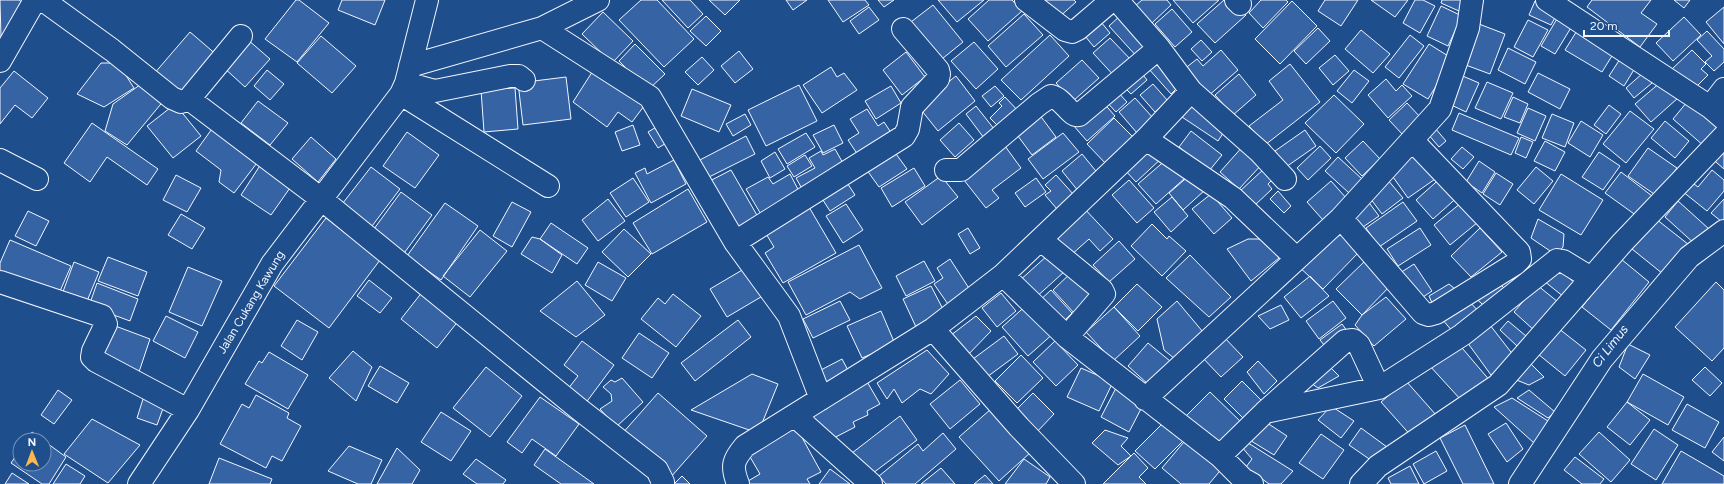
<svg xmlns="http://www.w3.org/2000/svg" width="1724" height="484" viewBox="0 0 1724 484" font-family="Figtree,sans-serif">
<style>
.building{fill:#3563a3;stroke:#f2f6ff}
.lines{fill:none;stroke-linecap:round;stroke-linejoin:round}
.minor-casing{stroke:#f2f6ff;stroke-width:24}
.minor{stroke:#1f4e8c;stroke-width:22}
.labels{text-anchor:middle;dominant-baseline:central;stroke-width:3;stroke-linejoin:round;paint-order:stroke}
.street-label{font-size:12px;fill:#f2f6ff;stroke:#1f4e8c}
.water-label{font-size:13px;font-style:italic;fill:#f2f6ff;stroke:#1f4e8c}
</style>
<rect width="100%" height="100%" fill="#1f4e8c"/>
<path class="building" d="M0,0H19L27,6L1,39Z
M296,0H299L329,23L297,62L265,39Z
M342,0H385L375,25L338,10Z
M641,0H657L694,39L664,67L619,20Z
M662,0H690L703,14L688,28Z
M709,0H740L725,15Z
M786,0H807L793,10Z
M828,0H865L869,5L843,22Z
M878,0H894L884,7Z
M938,0H984L957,22Z
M989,0H1012L1022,11L988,41L968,19Z
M1040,0H1074L1076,2L1057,19Z
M1142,0H1167L1171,5L1151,24L1135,6Z
M1173,0H1219L1193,23Z
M1224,0H1233L1246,15L1215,43L1197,24Z
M1261,0H1286L1288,2L1263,28L1249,13Z
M1325,0H1358L1341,26L1318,11Z
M1371,0H1408L1395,17Z
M1415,0H1423L1435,6L1420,33L1403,23Z
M1442,0H1463L1459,11L1441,3Z
M1592,0H1651L1641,13L1657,24L1640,47L1587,7Z
M1674,0H1690L1684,8Z
M1292,1L1317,26L1280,64L1255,39Z
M1535,1L1558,12L1551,25L1529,15Z
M933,5L963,42L937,63L907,25Z
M1441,6L1462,16L1448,46L1427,36Z
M869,7L879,20L859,34L850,21Z
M1724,7V44L1706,22Z
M1172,9L1192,32L1175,47L1155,24Z
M603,12L633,41L612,63L582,34Z
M1024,14L1043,35L1006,67L988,46Z
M1121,15L1151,49L1139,59L1109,26Z
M706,16L721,31L706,46L690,31Z
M1558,17L1572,26L1555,54L1541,46Z
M1684,17L1701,35L1673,61L1656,43Z
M1528,20L1548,30L1533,57L1514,47Z
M1101,22L1110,33L1094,47L1085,36Z
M1479,24L1505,34L1490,74L1463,64Z
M1318,28L1330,41L1306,64L1294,51Z
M1578,29L1615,51L1602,72L1565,50Z
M1361,30L1390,54L1373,73L1345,49Z
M1707,31L1724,49V62L1714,71L1705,62L1712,56L1697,40Z
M190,32L218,56L181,99L153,75Z
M1050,35L1069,56L1021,100L1001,80Z
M1410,35L1424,46L1399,78L1385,67Z
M321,36L356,66L332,93L297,63Z
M1110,38L1134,63L1117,79L1093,53Z
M247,39L270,59L245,87L222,66Z
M1201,40L1212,52L1202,61L1191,49Z
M974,42L998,69L976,89L951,61Z
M635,44L665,74L648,90L619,61Z
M1429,44L1453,59L1428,99L1403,84Z
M1508,48L1536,62L1525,84L1498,70Z
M1221,50L1238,70L1207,97L1183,70L1197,59L1203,66Z
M1692,50L1706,64L1701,69L1708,75L1692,91L1671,70Z
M739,51L753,69L735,83L721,66Z
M906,52L925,77L902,95L883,70Z
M1335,55L1349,71L1333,85L1319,68Z
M702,57L714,70L698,85L685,72Z
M1158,58L1181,84L1171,94L1148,68Z
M1620,59L1635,68L1624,86L1609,76Z
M1082,60L1099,78L1073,101L1056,83Z
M101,63H118L134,88L104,107L77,94Z
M1290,64L1320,102L1265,145L1249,126L1283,100L1269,81Z
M596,66L647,102L632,122L618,112L607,127L573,102Z
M831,67L837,77L844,73L857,90L822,113L803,85Z
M267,70L284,84L270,100L254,86Z
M1354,70L1369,81L1352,103L1337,91Z
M14,71L48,98L32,118L15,105L0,124V88Z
M1140,71L1147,80L1131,94L1123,86Z
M1538,73L1570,89L1560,109L1528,92Z
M1643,73L1652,83L1634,98L1626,88Z
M1239,74L1256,95L1233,115L1215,95Z
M1458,74L1479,83L1466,112L1445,102Z
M956,76L975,101L938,131L918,106Z
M566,77L571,119L523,125L518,83Z
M1386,79L1396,91L1402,85L1412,96L1388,118L1368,95Z
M1662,81L1678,98L1651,122L1635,104Z
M144,82L165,99L127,145L105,131L113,104Z
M1487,82L1513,93L1501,119L1475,108Z
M1153,84L1168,101L1155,112L1140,95Z
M799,85L817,121L766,146L748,110Z
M891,86L901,103L876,119L865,101Z
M995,86L1004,96L991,107L982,96Z
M515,88L518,129L484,132L481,90Z
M692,89L731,105L719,132L681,116Z
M1115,89L1127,102L1116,112L1104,99Z
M1334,95L1364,124L1336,153L1305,123Z
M1005,97L1020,113L1002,130L990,118L1002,106L999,103Z
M1513,97L1528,104L1520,123L1504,117Z
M1135,98L1154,119L1137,133L1119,112Z
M1101,100L1115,116L1087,141L1073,125Z
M258,101L288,123L270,145L241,123Z
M1189,101L1227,127L1218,141L1179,115Z
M1687,102L1719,129L1704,146L1673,119Z
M1407,103L1421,118L1403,135L1389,120Z
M175,104L201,136L173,158L147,126Z
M1609,105L1621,114L1606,134L1594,125Z
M976,106L998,134L987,142L966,114Z
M1528,108L1546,116L1535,141L1517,133Z
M867,109L878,126L884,122L892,134L858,155L848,140L859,133L850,119Z
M1630,111L1654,129L1626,163L1603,144Z
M1459,113L1519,138L1511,155L1452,130Z
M745,114L751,125L733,136L726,124Z
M1039,114L1056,137L1032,155L1015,132Z
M1552,114L1574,123L1565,147L1542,138Z
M1114,118L1136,140L1108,166L1087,144Z
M1581,121L1603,135L1590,157L1568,143Z
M1665,121L1689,141L1675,158L1651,138Z
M92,123L158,169L147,185L107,157L90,182L64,163Z
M959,123L974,140L955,157L940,140Z
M633,125L640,145L622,151L615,132Z
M834,125L843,143L823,153L813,135Z
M214,126L260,159L234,193L219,182L221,170L196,151Z
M658,126L668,142L658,148L648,132Z
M1435,128L1446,141L1439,147L1428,134Z
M1305,130L1316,146L1286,167L1275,151Z
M1191,131L1222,155L1209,171L1179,147Z
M407,132L439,155L415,188L383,166Z
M806,133L815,147L787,164L778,149Z
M1063,133L1079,152L1043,179L1028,159Z
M746,136L755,154L705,179L696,162Z
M311,137L336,159L318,182L292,159Z
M1521,137L1533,142L1526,158L1515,153Z
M1724,140V169L1710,157Z
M1363,141L1380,159L1362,176L1345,158Z
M1545,141L1565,152L1555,171L1534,161Z
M1002,142L1021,168L992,190L999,198L986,208L960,175Z
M1152,145L1163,157L1136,182L1124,169Z
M1244,145L1264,162L1239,189L1220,172Z
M1320,146L1331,158L1308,180L1297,168Z
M891,147L907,169L879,187L864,166Z
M1462,147L1474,157L1463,169L1451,159Z
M1648,148L1677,168L1657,196L1628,176Z
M835,149L844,165L801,187L796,178L815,168L809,158L821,151L823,155Z
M1418,149L1438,177L1408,198L1388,170Z
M775,152L785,169L770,178L761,161Z
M1599,152L1620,166L1603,190L1582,177Z
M1082,154L1100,176L1079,192L1062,171Z
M805,155L812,166L794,177L787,166Z
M1338,157L1362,179L1349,193L1325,171Z
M1168,158L1185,178L1156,204L1138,184Z
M674,160L686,184L651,203L635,173L645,168L647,174Z
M1479,161L1495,172L1482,193L1466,182Z
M261,164L292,185L271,215L241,195Z
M371,167L400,189L369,230L339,208Z
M1536,167L1553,181L1534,204L1517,190Z
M914,168L925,186L892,207L881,188Z
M1265,168L1274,178L1268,184L1272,189L1254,206L1240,191Z
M731,170L758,217L733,231L706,183Z
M1712,170L1724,180V191L1707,211L1682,191L1690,181L1698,187Z
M1621,172L1652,196L1637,216L1605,193Z
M1496,173L1513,184L1500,205L1483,194Z
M790,174L801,195L762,216L746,189L768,177L773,184Z
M1191,174L1205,190L1183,210L1169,193Z
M1561,174L1603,200L1581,235L1539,210Z
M176,175L201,188L187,212L163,200Z
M1056,175L1074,195L1057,209L1045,195L1051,191L1045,185Z
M1444,175L1461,194L1433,219L1416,200Z
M941,176L958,197L922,225L905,202Z
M633,178L649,202L626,217L610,193Z
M844,178L855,195L830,211L819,194Z
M1036,178L1046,192L1025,207L1015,193Z
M1387,179L1403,198L1382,214L1367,194Z
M1129,180L1154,208L1137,223L1112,195Z
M1331,181L1347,199L1323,220L1307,202Z
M688,189L707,222L652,254L633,223Z
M1278,191L1291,206L1284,213L1270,199Z
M401,192L432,215L402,256L371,233Z
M1211,194L1232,218L1214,234L1192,209Z
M1172,197L1188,216L1171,232L1154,212Z
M1467,198L1483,218L1450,245L1434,225Z
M608,199L625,221L598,241L582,220Z
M1724,199V220L1722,222L1711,213Z
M1367,200L1379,216L1360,229L1349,214Z
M1678,201L1709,229L1696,245L1665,217Z
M512,202L531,212L512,247L493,236Z
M1403,202L1417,221L1379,247L1366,228Z
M445,203L478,226L441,280L407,256Z
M846,204L863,230L843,243L826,216Z
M1081,205L1113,239L1100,251L1089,239L1070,256L1049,235Z
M809,207L836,253L783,283L765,253L774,247L765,232Z
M28,211L49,221L36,246L15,236Z
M181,214L205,228L192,249L168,235Z
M326,218L380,260L329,328L274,286Z
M1538,219L1564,234L1563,247L1556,255L1531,238Z
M1656,219L1693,248L1668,278L1632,249Z
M551,223L588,248L577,264L540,239Z
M1152,224L1167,239L1169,236L1186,251L1162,276L1131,246Z
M968,228L980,248L970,254L958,234Z
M1333,228L1359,252L1323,289L1297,265Z
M1420,228L1431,245L1398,266L1387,249Z
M1480,228L1502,252L1471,277L1451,256Z
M624,229L651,254L628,277L602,252Z
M480,230L507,251L470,297L443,276Z
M532,237L540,239L562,255L552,273L521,254Z
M1248,239H1263L1279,258L1251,281L1227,249Z
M10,240L71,266L57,298L0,273V263Z
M1119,241L1135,259L1109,282L1093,265Z
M859,245L882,288L860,299L850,292L806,315L788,282Z
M1048,255L1064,272L1034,299L1018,282Z
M1190,255L1231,297L1209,317L1166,278Z
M108,257L147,272L138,296L98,281Z
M950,259L974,296L952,310L934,284L943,278L937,268Z
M1621,259L1649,282L1611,330L1582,307Z
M1366,260L1391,285L1362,315L1336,289Z
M924,261L935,281L906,296L896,276Z
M74,262L99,272L85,306L61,297Z
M598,262L626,278L612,301L585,285Z
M1414,264L1432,291L1417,301L1400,273Z
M749,266L766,294L727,317L710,289Z
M188,267L222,281L202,326L169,312Z
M1556,267L1576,284L1564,297L1544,281Z
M1075,269L1099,292L1075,314L1053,290Z
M1310,276L1329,296L1301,318L1284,297Z
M369,280L392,298L380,313L357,296Z
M577,281L605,315L576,337L540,311Z
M1716,282L1724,290V348L1712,361L1675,327Z
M97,283L138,299L130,321L89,306Z
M1499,283L1507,291L1487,308L1475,298Z
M1137,284L1162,307L1138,331L1114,307Z
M1449,284L1461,294L1435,310L1429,296Z
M1537,285L1558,302L1535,331L1514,312Z
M931,286L945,313L916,327L903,299Z
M1051,290L1072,313L1058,327L1037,303Z
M423,291L459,320L437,348L401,319Z
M1001,293L1016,311L997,327L982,308Z
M673,294L701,316L676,347L641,319L658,298L665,304Z
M1386,297L1406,319L1374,346L1355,325L1362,315Z
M840,301L850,320L813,338L803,319Z
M1177,301L1203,332L1175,359L1164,350L1157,319Z
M1333,301L1346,318L1319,339L1306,321Z
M1469,301L1480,313L1453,332L1442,319Z
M1029,303L1055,332L1028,356L1002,327Z
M1281,305L1289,320L1270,329L1258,316Z
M1114,307L1140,336L1113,361L1086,332Z
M881,311L895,344L862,358L847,326Z
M166,316L198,332L185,358L153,341Z
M976,316L991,331L965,358L946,339Z
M297,320L318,332L302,360L281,346Z
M738,320L751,337L695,381L681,363Z
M1508,321L1526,336L1517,346L1500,330Z
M110,324L150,339L139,372L97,357Z
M1342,324L1350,335L1329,351L1320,340Z
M1490,325L1514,356L1491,375L1467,342Z
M1558,328L1586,350L1565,376L1538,354Z
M639,333L669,353L652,378L622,358Z
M1221,334L1243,357L1221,377L1199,354Z
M1004,336L1018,354L987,377L973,359Z
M582,341L614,365L582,408L564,394L578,376L564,365Z
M1055,341L1078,365L1056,386L1033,362Z
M1457,342L1491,382L1461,400L1429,365Z
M1148,343L1170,361L1149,385L1128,366Z
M1628,344L1650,355L1635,379L1619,367Z
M927,350L949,374L931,394L920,389L902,403L894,389L887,399L877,383Z
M353,351L372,367L356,401L329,378Z
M269,352L308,375L288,409L245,384L259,361L262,363Z
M1021,355L1043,378L1017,403L995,381Z
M842,359L850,374L826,390L819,371Z
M1258,361L1277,381L1264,394L1247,372Z
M1529,362L1544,377L1529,385L1514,379Z
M1327,364L1339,376L1318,388L1308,381Z
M380,366L409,383L397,403L368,386Z
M486,367L522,396L490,437L453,408Z
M1705,367L1722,383L1710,396L1692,380Z
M1081,368L1113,382L1099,411L1067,397Z
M752,374L778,384L758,433L691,410Z
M1643,374L1684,397L1668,425L1627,402Z
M622,378L643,402L616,427L600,409L612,401L611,394L603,387L611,380L615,382Z
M866,380L880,404L867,411L868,415L853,422L855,427L830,440L814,424V409Z
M960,380L980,404L950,429L930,404Z
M1242,381L1264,403L1246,421L1224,399Z
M1406,381L1437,416L1413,438L1381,402Z
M1116,388L1144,403L1129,432L1101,417Z
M58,390L72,400L54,424L41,415Z
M1529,390L1555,412L1548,418L1517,398Z
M1210,392L1243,424L1218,450L1184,418Z
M658,393L707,436L670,478L621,435Z
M1033,393L1054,414L1034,435L1012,414Z
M256,395L289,413L287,418L301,426L282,461L272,456L266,468L220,444L242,404L249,408Z
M144,396L165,403L157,425L137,418Z
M540,397L579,424L556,456L532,439L522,453L507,442Z
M1512,398L1548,421L1534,443L1494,407Z
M1627,402L1650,420L1630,445L1607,427Z
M1687,404L1719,422L1705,448L1672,430Z
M1331,406L1354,421L1341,438L1318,420Z
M991,409L1031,452L999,481L959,437Z
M441,412L471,431L451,461L421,442Z
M900,416L917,440L869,476L852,453Z
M92,419L140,445L108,483L64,454Z
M1261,419L1287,436L1274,455L1248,439Z
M1165,421L1185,439L1155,469L1135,451Z
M794,423L821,472L807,479L810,484H743L760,474L746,450Z
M1506,423L1523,449L1507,462L1488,434Z
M1465,425L1494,484H1463L1440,438Z
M1361,428L1387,447L1375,463L1349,445Z
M1654,429L1678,445L1656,480L1631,464Z
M1105,430L1128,438L1121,446L1131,456L1118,465L1092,443Z
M32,432L43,440H27Z
M1599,432L1630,460L1611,482L1579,454Z
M943,433L956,449L915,484H886L879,476L918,444L923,451Z
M1321,434L1344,450L1323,479L1299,463Z
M1189,436L1224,466L1209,484H1181L1162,468Z
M1724,437V461L1712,452Z
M44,441L66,457L49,484H42L11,463L20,450V464H44Z
M1245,441L1293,471L1281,484H1269L1246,467L1252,459L1241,446Z
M349,446L382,460L371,484H358L328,471Z
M397,448L420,470L412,484H377Z
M545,449L594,484H561L534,465Z
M1436,451L1447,471L1424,484L1413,464Z
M1681,451L1724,476V484H1662Z
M1134,453L1148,468L1139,477L1146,484H1103Z
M1575,457L1604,479L1600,484H1582L1564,470Z
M219,458L272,479L270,484H209Z
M476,459L506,480L503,484H477L463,474Z
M1024,459L1050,477L1046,484H1005Z
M66,464L85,476L80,484H53Z
M1410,466L1419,484H1391L1388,478Z
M941,468L955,484H921Z
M830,469L850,484H819Z
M12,473L29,484H5Z
M985,475L993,484H974Z
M682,476L690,484H674Z"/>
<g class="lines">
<defs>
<path id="minor" d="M43,0L112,50L172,98L181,102L189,99L241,36
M1026,0L1065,30L1072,32L1078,29L1112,0
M1236,0L1240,4
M1547,0L1710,107L1724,119
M542,28L650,97L735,242L789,316L821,399
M0,61L35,0
M410,66L542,28L598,0
M406,83L435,91L510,76H519L524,80
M1191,91L1260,152L1285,179
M401,94L548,186
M189,99L320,198L579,409L657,470L663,482L662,484
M1710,107L1724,89
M1146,139L1233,198L1296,258
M0,160L37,179
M946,170H961L1039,104L1051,96C1064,99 1070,117 1079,115L1159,48
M1341,218L1423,313L1429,315L1436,313L1515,264L1520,259L1519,252L1412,140
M1041,240L1102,290L1104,294L1067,337
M735,242L904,136L908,129L912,107L938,79L939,74L938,70L903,29
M1003,275L1067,337L1220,456L1243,479L1252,484
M0,282L102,316L106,324L93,351L92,357L96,361L188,410
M933,329L1019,427L1074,484
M1145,399L1341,218L1440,109L1468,28L1472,0
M1265,412L1379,388L1462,335L1557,260L1563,261L1591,278
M795,416L871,484
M1220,456L1265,412L1345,341L1353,340L1359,345L1379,388
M139,484L188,410L272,264L401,94L406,83L427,0
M738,484C731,466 733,460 745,446L933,329L1003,275L1146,139L1191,91L1159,48L1117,0
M1361,484L1378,466L1498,385L1622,243L1724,136
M1520,484L1602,359L1689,257L1724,231"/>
</defs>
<use href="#minor" class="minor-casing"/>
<use href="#minor" class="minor"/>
</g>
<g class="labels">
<g class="street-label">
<text transform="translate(251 302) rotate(-59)">Jalan Cukang Kawung</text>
</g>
<g class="water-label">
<text transform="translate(1610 346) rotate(-52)">Ci Limus</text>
</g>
</g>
<g transform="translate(32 452) rotate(359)"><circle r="19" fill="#1f4e8c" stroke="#7391ba"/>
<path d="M0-3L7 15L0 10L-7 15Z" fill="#ffb74d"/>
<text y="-6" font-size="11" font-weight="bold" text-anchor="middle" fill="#f2f6ff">N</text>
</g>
<path d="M1584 30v6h85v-6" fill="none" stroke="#f2f6ff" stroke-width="2"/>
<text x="1590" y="30" font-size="12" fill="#f2f6ff" stroke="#1f4e8c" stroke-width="3" paint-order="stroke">20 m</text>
</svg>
